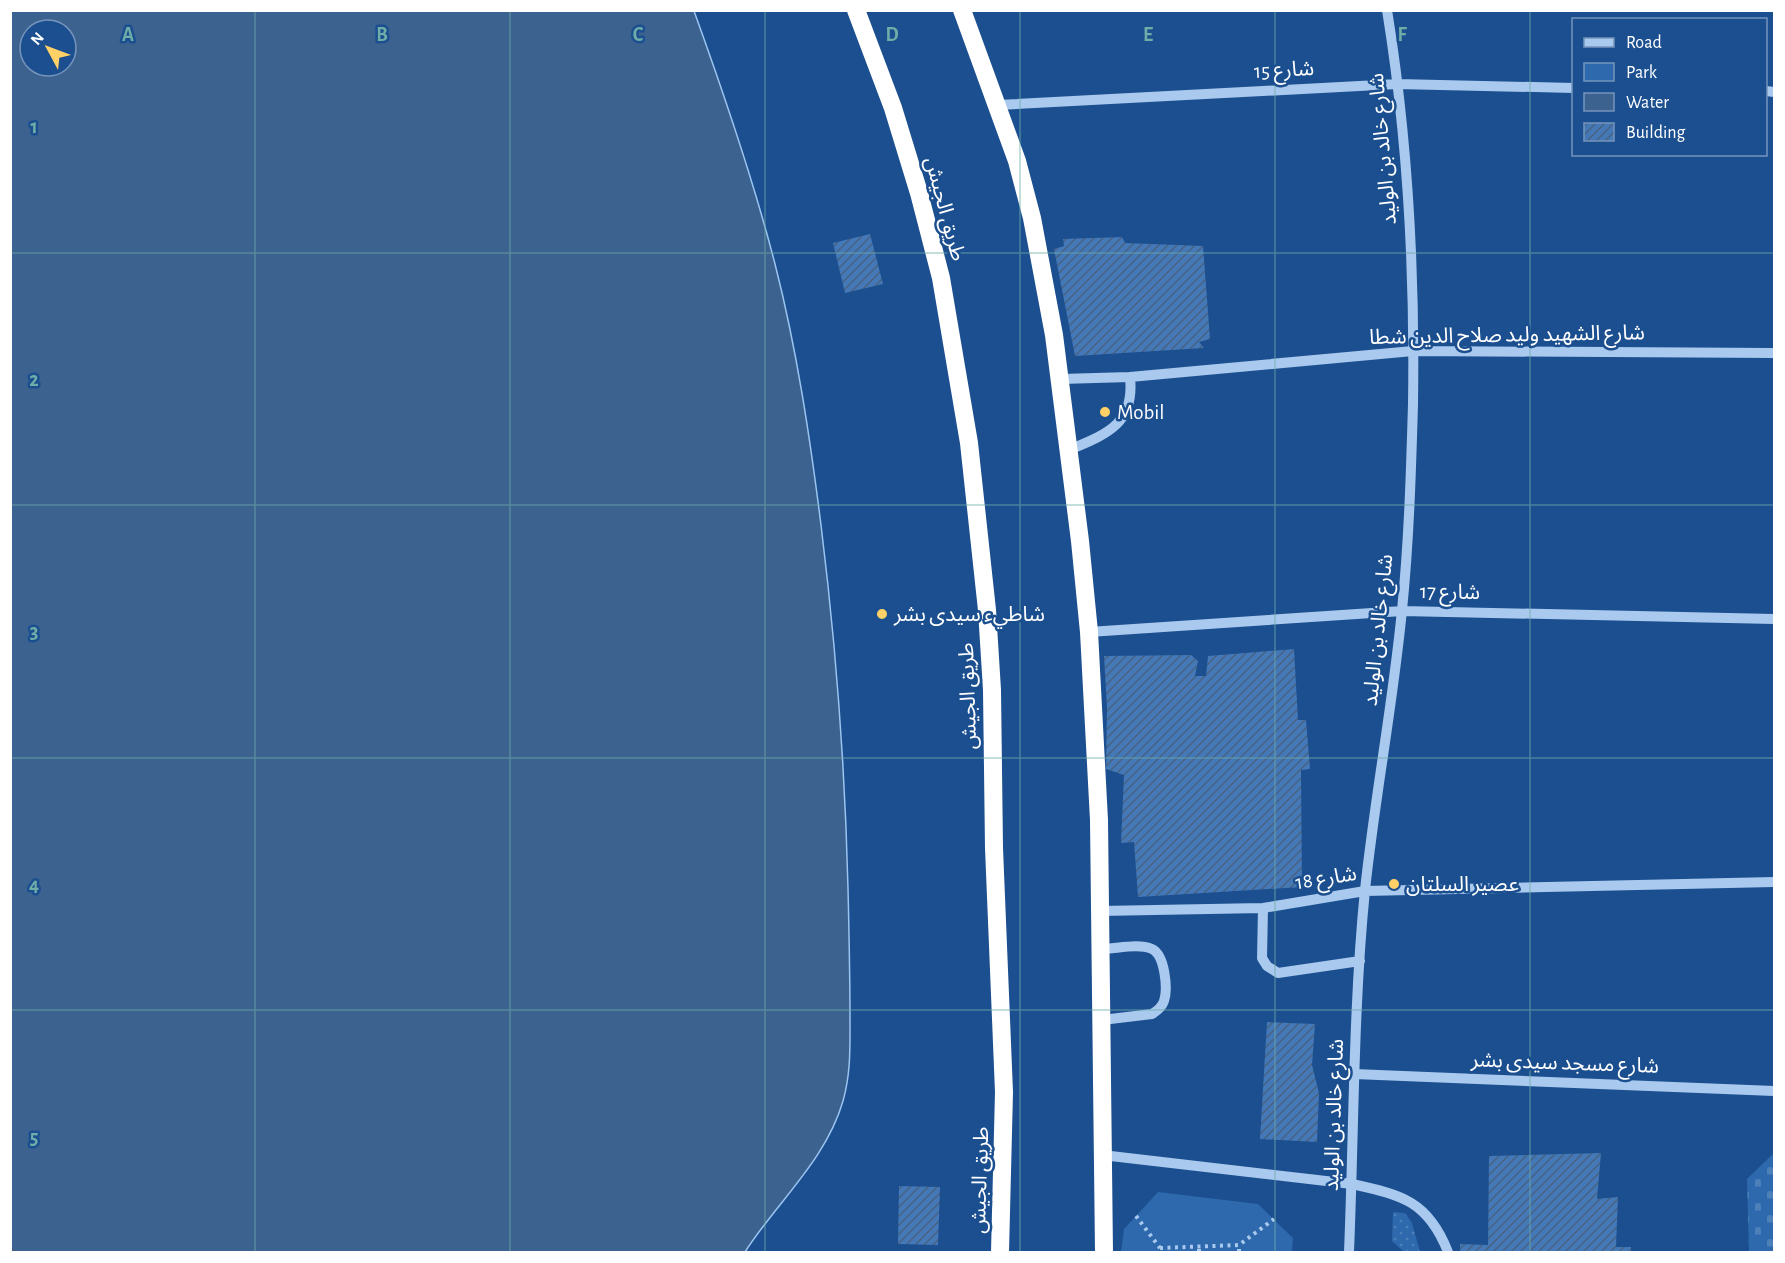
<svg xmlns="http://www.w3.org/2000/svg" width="1785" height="1263" viewBox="0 0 1785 1263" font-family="'Alegreya Sans','Noto Sans Arabic',sans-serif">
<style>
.grass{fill:url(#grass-dots)}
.cemetery{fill:url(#cemetery-stones)}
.park{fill:#2e69ad}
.water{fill:#3c6290;stroke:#9cc4f0;stroke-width:1.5;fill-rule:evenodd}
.building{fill:url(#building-hatch)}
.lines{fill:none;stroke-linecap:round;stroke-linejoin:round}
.path{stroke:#a9c9ee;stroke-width:4;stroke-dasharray:3 4.5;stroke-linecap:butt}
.minor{stroke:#a9c9ee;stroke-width:10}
.highway{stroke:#fff;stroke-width:18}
.grid{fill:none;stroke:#6fada8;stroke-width:1.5;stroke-opacity:0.55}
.poi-dot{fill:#ffd166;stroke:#1b4f8f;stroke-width:2}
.labels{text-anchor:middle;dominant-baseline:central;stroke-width:5;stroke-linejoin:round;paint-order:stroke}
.street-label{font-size:21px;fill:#fff;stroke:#1b4f8f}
.poi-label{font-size:21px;fill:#fff;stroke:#1b4f8f;text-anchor:start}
.grid-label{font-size:20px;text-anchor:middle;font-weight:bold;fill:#6fada8;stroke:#1b4f8f;stroke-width:5;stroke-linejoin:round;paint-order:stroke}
</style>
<defs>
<pattern id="grass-dots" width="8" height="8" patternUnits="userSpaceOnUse" patternTransform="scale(1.5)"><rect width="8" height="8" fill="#2e69ad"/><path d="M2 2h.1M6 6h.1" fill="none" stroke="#4d80b9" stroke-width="1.8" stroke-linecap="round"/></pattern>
<pattern id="cemetery-stones" width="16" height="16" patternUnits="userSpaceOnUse" patternTransform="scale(1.5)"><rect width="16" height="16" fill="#2e69ad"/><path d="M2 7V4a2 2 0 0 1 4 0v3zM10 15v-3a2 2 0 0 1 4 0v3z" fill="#4d80b9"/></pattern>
<pattern id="building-hatch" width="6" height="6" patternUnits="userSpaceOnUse" patternTransform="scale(1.5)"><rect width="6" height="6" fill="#4478b7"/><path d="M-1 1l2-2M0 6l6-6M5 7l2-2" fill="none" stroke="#486282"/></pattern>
</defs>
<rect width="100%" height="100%" fill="#1b4f8f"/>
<path class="grass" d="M1393,1212L1405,1213L1412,1223L1420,1252H1404L1392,1241Z"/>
<path class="cemetery" d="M1774,1153V1252H1749L1747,1179Z"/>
<path class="park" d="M1158,1192L1258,1204L1293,1238L1292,1252H1121L1124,1229Z"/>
<path class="water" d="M10,11H694C724,94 753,178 775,264C797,350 810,438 821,525C836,646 845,766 848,888C849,931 850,974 850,1017C850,1046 851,1073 843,1101C826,1160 777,1202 745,1252H11ZM30,30H66V66H30Z"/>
<path class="building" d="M870,234L883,284L845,293L833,243Z
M1122,237L1125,243L1203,246L1210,339L1199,342L1204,348L1075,356L1054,249L1064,246L1063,239Z
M1294,649L1298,720H1306L1310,769L1301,770L1302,887L1138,897L1134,842L1121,843L1124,775L1106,769L1107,707L1104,656L1191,655L1198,661L1195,676H1206L1208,656Z
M1267,1022L1315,1024L1312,1065L1319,1093L1317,1142L1260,1139Z
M1601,1153L1597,1199L1618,1197L1616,1247H1631V1252H1460V1244L1488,1245L1489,1156Z
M899,1186L940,1187L938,1245L898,1244Z"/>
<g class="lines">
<path class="path" d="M1136,1216L1160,1248L1159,1252
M1160,1248L1239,1245L1274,1219
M1199,1252V1246
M1239,1252V1245"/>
<path class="minor" d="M1766,91L1774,92
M997,105L1397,84L1574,88
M1061,379L1130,377L1413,351L1774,353
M1069,450C1107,434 1135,424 1130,377
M1089,632L1402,611L1774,619
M1263,908L1262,958L1267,966L1278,973L1360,961
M1100,911L1263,908L1365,891L1774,882
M1101,949C1116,949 1138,943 1152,949C1165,955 1168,989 1164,1001C1162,1007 1157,1011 1152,1014L1102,1020
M1354,1074L1774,1091
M1102,1155L1352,1184C1402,1195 1428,1201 1448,1252
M1349,1252C1354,1132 1353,1010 1365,890C1375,796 1393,704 1402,610C1409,541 1411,473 1413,404C1415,272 1408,140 1387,10"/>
<path class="highway" d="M856,10L893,108L919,193L941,278L969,443L987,610L992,690L994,848L1004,1092L1000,1252
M962,10L1017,161L1032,218L1054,335L1080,541L1089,632L1099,820L1104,1252"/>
</g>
<path class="grid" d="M255,10V1252M510,10V1252M765,10V1252M1020,10V1252M1275,10V1252M1530,10V1252M10,253H1774M10,505H1774M10,758H1774M10,1010H1774"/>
<g class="poi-dot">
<circle cx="1105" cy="412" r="6"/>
<circle cx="882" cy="614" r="6"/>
<circle cx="1394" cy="884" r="6"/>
</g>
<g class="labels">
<g class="street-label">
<text transform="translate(1284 70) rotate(-3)">شارع 15</text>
<text transform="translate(1383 149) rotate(-95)">شارع خالد بن الوليد</text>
<text transform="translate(945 209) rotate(75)">طريق الجيش</text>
<text transform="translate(1507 335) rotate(-1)">شارع الشهيد وليد صلاح الدين شطا</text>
<text transform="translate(1450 592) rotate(1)">شارع 17</text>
<text transform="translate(1378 630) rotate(-84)">شارع خالد بن الوليد</text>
<text transform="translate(968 696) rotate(-92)">طريق الجيش</text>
<text transform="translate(1326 878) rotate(-9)">شارع 18</text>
<text transform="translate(1565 1063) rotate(2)">شارع مسجد سيدى بشر</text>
<text transform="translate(1334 1115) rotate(-88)">شارع خالد بن الوليد</text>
<text transform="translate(980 1180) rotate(-88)">طريق الجيش</text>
</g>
<g class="poi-label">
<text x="1117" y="412">Mobil</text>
<text x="894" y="614">شاطيء سيدى بشر</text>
<text x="1406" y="884">عصير السلتان</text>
</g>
</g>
<g class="grid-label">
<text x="128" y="41">A</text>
<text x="382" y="41">B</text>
<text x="638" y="41">C</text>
<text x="892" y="41">D</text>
<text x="1148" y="41">E</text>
<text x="1402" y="41">F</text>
<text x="34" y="133">1</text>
<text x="34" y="386">2</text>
<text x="34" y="638">3</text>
<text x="34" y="891">4</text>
<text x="34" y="1144">5</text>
</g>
<rect width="1785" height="1263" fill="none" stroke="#ffffff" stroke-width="24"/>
<rect x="1572" y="18" width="195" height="138" fill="#1b4f8f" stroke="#7695bc" stroke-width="1.5"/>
<rect x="1584" y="38" width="30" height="9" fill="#a9c9ee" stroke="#7695bc" stroke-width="1.5"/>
<text x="1626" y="48" font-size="18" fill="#ffffff">Road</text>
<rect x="1584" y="63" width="30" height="18" fill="#2e69ad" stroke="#7695bc" stroke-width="1.5"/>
<text x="1626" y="78" font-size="18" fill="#ffffff">Park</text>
<rect x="1584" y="93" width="30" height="18" fill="#3c6290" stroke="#7695bc" stroke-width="1.5"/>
<text x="1626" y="108" font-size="18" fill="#ffffff">Water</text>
<rect x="1584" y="123" width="30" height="18" fill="url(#building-hatch)" stroke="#7695bc" stroke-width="1.5"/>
<text x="1626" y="138" font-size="18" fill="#ffffff">Building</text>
<g transform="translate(48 48) rotate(311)"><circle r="28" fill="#1b4f8f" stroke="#7695bc" stroke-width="1.5"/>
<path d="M0-4.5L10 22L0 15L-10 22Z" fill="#ffd166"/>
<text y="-9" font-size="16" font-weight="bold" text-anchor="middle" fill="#ffffff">N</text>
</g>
</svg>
